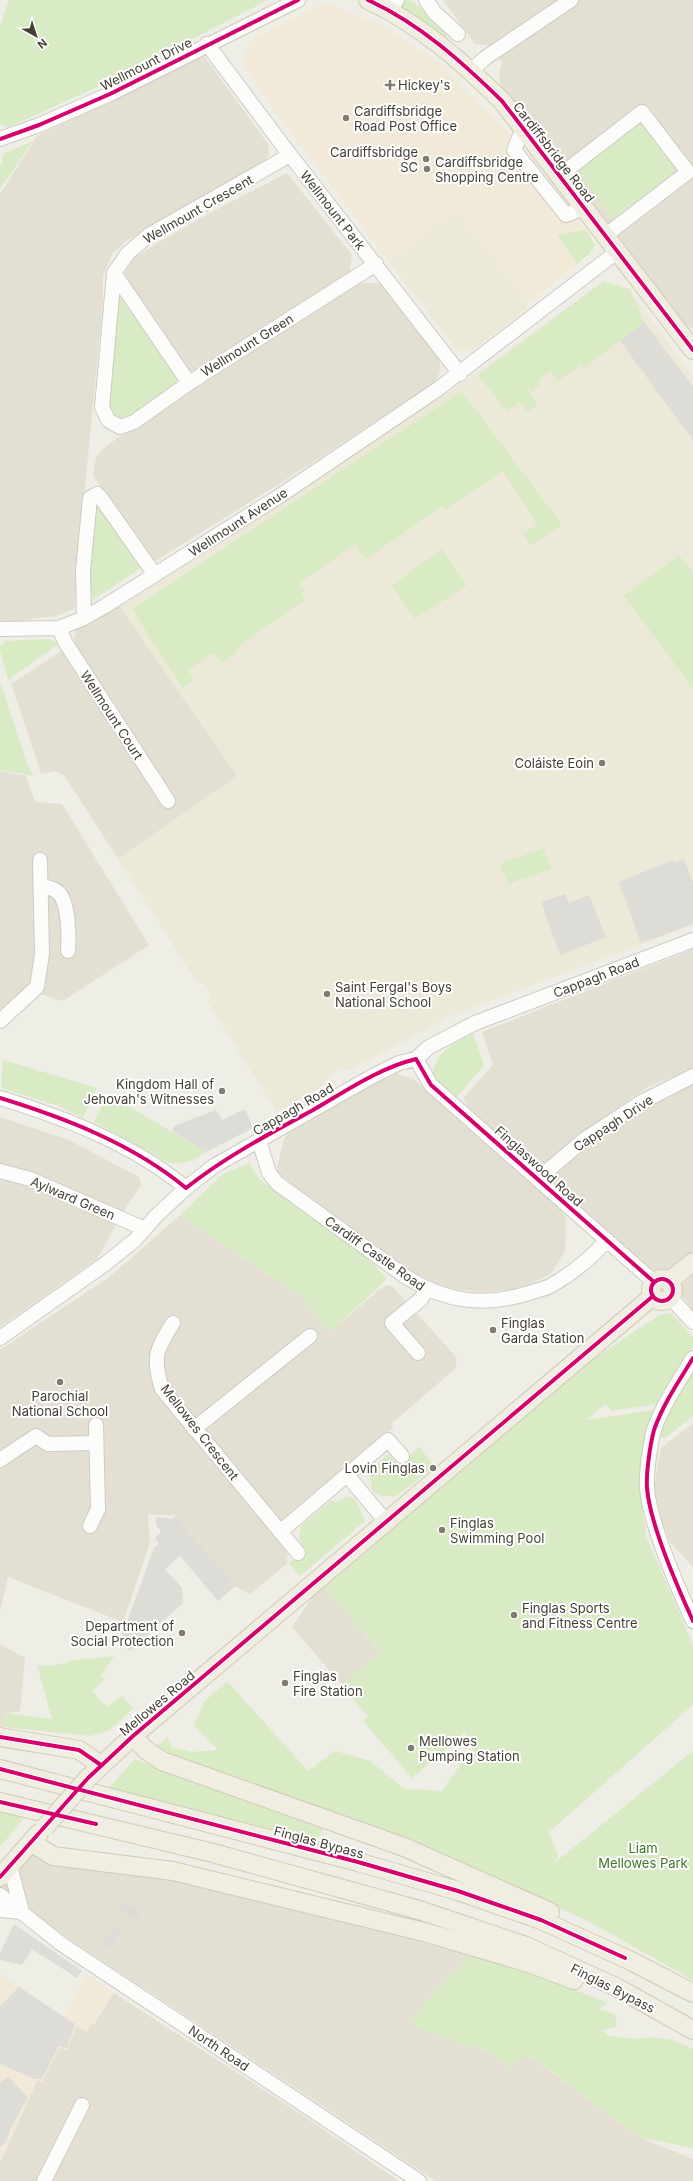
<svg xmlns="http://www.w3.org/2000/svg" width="693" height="2181" viewBox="0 0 693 2181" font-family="Inter,sans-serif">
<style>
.residential{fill:#e3e0d3}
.commercial{fill:#f2ead8}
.education{fill:#ede9d8}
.green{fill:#d8ebc4}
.parking{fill:#dddcd6}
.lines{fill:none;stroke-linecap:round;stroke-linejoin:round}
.minor-casing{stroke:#cccbc4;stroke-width:16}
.major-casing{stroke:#d1cbb3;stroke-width:20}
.minor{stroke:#fcfcfb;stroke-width:14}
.major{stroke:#f0eee2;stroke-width:18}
.major-bridge-casing{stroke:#d1cbb3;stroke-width:20;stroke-linecap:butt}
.major-bridge{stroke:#f0eee2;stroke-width:18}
.cycleway-casing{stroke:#fff;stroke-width:6}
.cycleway{stroke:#d6006c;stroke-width:4}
.poi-dot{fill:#807c72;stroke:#fff;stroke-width:1.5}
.labels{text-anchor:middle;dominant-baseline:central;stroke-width:4;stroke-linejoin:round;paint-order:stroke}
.street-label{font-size:13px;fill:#443f33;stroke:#fff}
.poi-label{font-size:13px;fill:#443f33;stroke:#fff;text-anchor:start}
.park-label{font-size:13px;fill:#3c7725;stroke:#fff}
</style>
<rect width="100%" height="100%" fill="#eeede6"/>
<path class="residential" d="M443,0H693V328H691L682,321L507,96L500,84L499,75L502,62L489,45L475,44Z
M204,56L268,144L269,154L265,161L126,241L112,254L103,276V301L85,486L80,570L74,609L56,616L0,623V194L37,136Z
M287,173L352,255L350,269L360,283H380L439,358L441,371L435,382L287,479L152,563L93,475L96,457L104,448L187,386L123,277L133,259L154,245L204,216Z
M115,607H120L238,776L118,859L64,775L55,771L41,774L11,684L74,643L75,630Z
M0,771L26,776L35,802L62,804L149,945L63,1001L33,992L0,1021Z
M693,949V1068L648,1087L579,1134L542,1166L532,1167L523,1157L470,1111L463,1098L493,1065L482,1032Z
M395,1073L415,1080L559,1207L566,1219L565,1251L550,1275L519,1289L485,1292L447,1289L391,1261L276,1172L284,1139L296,1124Z
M693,1084V1253L677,1265L662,1271L649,1270L609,1232L556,1187L550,1177L553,1169L642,1107Z
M0,1117L69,1140L139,1177L141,1185L126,1207L97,1259L0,1327Z
M180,1215L304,1299L330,1332L380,1289L387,1285L393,1287L457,1358L455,1369L391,1424L394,1427L289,1518L287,1564L250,1594L235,1586L176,1516L148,1514L150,1543L123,1622L8,1577L0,1612V1350L111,1276Z
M693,1275V1310L681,1295L682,1284Z
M693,1423V1567L670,1542L658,1512L654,1488L661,1448Z
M321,1584L381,1652L342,1685L292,1627Z
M0,1644L25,1658L20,1711L7,1713L3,1727H0Z
M31,1844L169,1872L463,1945L470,1956L425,2002L472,2046L496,2056L510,2067L526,2053L641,2138L693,2159V2181H436L0,1893V1878Z
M114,1993L299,2113L399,2181H0V2162L37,2080L42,2082L58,2050L61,2047L67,2050L76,2026L94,2024Z"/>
<path class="commercial" d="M324,3L383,26L441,64L505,129L588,233L595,245L588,255L528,303L457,208L389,262L268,102L244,66L245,54L250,43L258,36Z
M86,1973L114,1993L87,2031L76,2026L67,2050L61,2047L58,2050L42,2082L37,2081L0,2162V1974L64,2017Z"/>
<path class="education" d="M456,208L528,303L527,308L472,351H458L389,262Z
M604,281L629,289L693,377V925L450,1016L351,1070H340L327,1078L319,1089L276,1111L207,1000L211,995L204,984H198L118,859L237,776L120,607L280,501L463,383Z"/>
<path class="green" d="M9,0H268L112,80L9,127L0,125V27Z
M410,0L451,29L443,41L399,10L402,1Z
M641,122L678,173L614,221L577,171Z
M33,141L0,189V165H2L3,154Z
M586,230L595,245L588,255L577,264L557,235Z
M604,281L630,290L644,322L584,368L581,365L558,382L550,371L538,380L540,385L532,392L529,388L527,390L538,405L527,413L519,402L507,412L478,375Z
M123,293L180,378C169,389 136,418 120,418C118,418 114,417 111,417L105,404L116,294Z
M462,391L562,525L530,546L523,534L537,524L503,471L446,510L443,506L366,559L355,544L299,584L304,591L301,594L305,600L235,649L237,652L222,663L214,652L188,670L194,680L183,688L132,609Z
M96,502L142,567L93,600L88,575Z
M442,549L467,585L415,619L392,585Z
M679,555L693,573V688L624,596Z
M49,639L59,644L8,680L0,650V646L5,641Z
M0,681L28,766L33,776L0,770Z
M544,848L551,869L508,884L500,864Z
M473,1033L484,1065L457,1097L433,1077C433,1052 454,1044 473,1033Z
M3,1060L97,1088L83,1118L59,1106L1,1088Z
M108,1094L206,1152C194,1160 183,1166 168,1162L94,1122Z
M249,1163L260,1180L354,1243L387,1279L330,1332L304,1299L180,1215L223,1174Z
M671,1313L693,1337V1346L659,1404L611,1411L606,1404L586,1420L654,1410L643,1445L639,1480L646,1536L693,1645V1705L549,1832L558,1856L553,1864L693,1751V1980L584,1919L468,1870L171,1759L156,1747L168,1737L171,1747L191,1752L218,1750L194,1726L204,1702L227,1681L308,1771L335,1751L370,1761L405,1789L442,1791L475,1744L465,1732L412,1778L363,1721L368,1717L342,1685L381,1651L321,1584L592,1360L659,1315Z
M693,1369V1416L665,1438L657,1436L667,1408Z
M419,1447L435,1467L396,1496H382L373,1492L369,1471L388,1454L399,1465Z
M347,1496L355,1499L365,1521L300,1576L289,1563L304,1550L299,1536L301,1526L332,1500L335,1502Z
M114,1656L101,1676L105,1679L92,1691L107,1707L122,1696L133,1708L109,1731L90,1736L3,1727L7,1713L52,1719L37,1665L53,1666L75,1660Z
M135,1759L323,1829L316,1844L108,1789Z
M0,1810L24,1818L0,1847Z
M483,1954L556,1979L575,1990L608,2003L598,2009L615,2014L617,2027L602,2030L609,2036L638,2039L652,2037L673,2040L693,2049V2148L641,2138L527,2053L510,2068L496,2056L410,2025L425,2002L470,1956Z"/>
<path class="parking" d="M644,322L693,387V440L620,341Z
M684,859L693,883V924L641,943L619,882L673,860L674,863Z
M565,894L569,903L589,895L606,937L560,955L541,902Z
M245,1109L253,1128L206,1152L172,1131L174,1126L216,1110L223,1120Z
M176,1516L235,1586L218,1601L180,1556L165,1569L182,1588L183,1603L130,1651L120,1641L154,1548L159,1544L155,1538L161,1532L156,1524L157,1517L171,1519Z
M122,1902L142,1912L138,1920L118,1910Z
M14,1924L82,1971L77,1978L32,1949L22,1965L0,1960V1953Z
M115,1926L123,1931L109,1950L101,1945Z
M19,1987L75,2024L67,2048L59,2046L42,2079H35L0,2064V2006Z
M8,2076L28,2097L10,2129L7,2141L0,2148V2083Z"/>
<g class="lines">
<defs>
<path id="minor" d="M426,0L434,12L458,34
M389,10L397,0
M207,44L284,147L460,374
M471,71L485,58L571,0
M523,128L514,150L566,215L584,208
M0,139L39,125L110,94L298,0
M290,155L149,235L128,253L114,273L102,407L108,420L120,427L134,422L189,383L376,264
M559,176L642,112L688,172L606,235
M114,273L189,383
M84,618L83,571L90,498L97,494L101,498L155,575
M59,628L65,642L168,801
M0,629L59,628L84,618L105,606L278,497L438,389L618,251
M41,886C47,887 54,888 59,893C69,904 69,937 68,951
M0,1021L37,987L42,954L40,860
M416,1059L431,1085L654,1282
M0,1098C65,1118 133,1144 186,1188
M259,1140L269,1173L277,1183L406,1277C446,1302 484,1307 529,1293C537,1290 546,1289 552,1285C573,1273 591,1258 607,1240
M0,1171L30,1179L145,1229
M539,1178L585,1139L640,1103L693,1076
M670,1297L693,1322
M173,1323C156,1350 152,1357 162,1389L298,1553
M0,1338L105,1264L135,1240L156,1216L186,1188L214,1166L371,1077L399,1063L416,1059L429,1047L475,1023L693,940
M418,1353L392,1323L421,1299L426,1290
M693,1358C679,1381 663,1404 654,1430C650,1445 646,1473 647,1488C650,1525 677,1586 693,1621
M194,1429L310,1336
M0,1460L36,1436L48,1444L96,1443
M347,1475L387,1523
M90,1526L98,1509L96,1425
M280,1532L388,1440L402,1456
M0,1895L60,1943L419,2181
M0,1910L22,1912L10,1866
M44,2181L82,2105"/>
<path id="major" d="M368,0C420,24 461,61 502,101L693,350
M651 1290a11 11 0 1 1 22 0a11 11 0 1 1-22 0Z
M669,1281L693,1262
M133,1736L146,1750L162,1761L404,1847L550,1912
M0,1737L79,1750L101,1765
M0,1769L358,1862L458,1891L541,1920L631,1961L693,1993
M88,1778L133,1736L653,1296
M0,1802L213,1853L419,1910L526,1946L616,1987L693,2030
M31,1842L53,1856L173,1871L424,1932L532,1964L574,1980
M0,1877L39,1833"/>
</defs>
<use href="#minor" class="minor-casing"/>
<use href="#major" class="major-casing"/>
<use href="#minor" class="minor"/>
<use href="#major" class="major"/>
<defs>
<path id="major-bridge" d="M45,1827L88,1778"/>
</defs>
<use href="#major-bridge" class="major-bridge-casing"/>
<use href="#major-bridge" class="major-bridge"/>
<defs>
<path id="cycleway" d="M368,0C420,24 461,61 502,101L693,350
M0,139L39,125L110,94L298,0
M0,1098C65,1118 133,1144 186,1188C225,1157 269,1134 313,1110C346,1091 379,1068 416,1059L431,1085L654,1282
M651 1290a11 11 0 1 1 22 0a11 11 0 1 1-22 0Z
M693,1358C679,1381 663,1404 654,1430C650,1445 646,1473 647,1488C650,1525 677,1586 693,1621
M0,1737L79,1750L101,1765
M0,1769L358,1862L458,1891L541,1920L625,1958
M0,1802L96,1824
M0,1877L88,1778L133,1736L653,1296"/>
</defs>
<use href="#cycleway" class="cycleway-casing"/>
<use href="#cycleway" class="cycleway"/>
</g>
<g class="poi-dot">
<path d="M388 79h4v4h4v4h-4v4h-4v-4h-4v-4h4z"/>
<circle cx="346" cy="118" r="4"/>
<circle cx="426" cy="159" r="4"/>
<circle cx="427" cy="169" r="4"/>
<circle cx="602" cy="763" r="4"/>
<circle cx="327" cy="994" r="4"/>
<circle cx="222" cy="1091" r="4"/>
<circle cx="493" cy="1330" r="4"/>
<circle cx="60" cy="1382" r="4"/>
<circle cx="433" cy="1468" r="4"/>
<circle cx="442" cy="1530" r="4"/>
<circle cx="514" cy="1615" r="4"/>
<circle cx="182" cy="1633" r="4"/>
<circle cx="285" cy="1683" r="4"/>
<circle cx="411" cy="1748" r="4"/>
</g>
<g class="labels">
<g class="street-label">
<text transform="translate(146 64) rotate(-27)">Wellmount Drive</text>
<text transform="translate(554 152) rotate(52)">Cardiffsbridge Road</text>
<text transform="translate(198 209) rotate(-30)">Wellmount Crescent</text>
<text transform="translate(333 210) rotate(52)">Wellmount Park</text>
<text transform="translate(247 345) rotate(-32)">Wellmount Green</text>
<text transform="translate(238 522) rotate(-33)">Wellmount Avenue</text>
<text transform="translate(112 715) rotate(57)">Wellmount Court</text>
<text transform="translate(596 977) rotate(-21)">Cappagh Road</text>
<text transform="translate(293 1109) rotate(-30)">Cappagh Road</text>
<text transform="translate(613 1123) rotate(-33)">Cappagh Drive</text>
<text transform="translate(539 1166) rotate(42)">Finglaswood Road</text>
<text transform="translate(73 1198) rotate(23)">Aylward Green</text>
<text transform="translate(375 1253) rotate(35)">Cardiff Castle Road</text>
<text transform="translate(200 1432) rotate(52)">Mellowes Crescent</text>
<text transform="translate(157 1703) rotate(-40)">Mellowes Road</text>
<text transform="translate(319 1842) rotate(15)">Finglas Bypass</text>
<text transform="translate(613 1988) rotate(27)">Finglas Bypass</text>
<text transform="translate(219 2048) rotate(34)">North Road</text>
</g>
<g class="poi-label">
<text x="398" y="85">Hickey's</text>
<text x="354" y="111">Cardiffsbridge<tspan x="354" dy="15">Road Post Office</tspan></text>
<text x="418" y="152" text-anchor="end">Cardiffsbridge<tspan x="418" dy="15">SC</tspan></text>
<text x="435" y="162">Cardiffsbridge<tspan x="435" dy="15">Shopping Centre</tspan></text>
<text x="594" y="763" text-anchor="end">Coláiste Eoin</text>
<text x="335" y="987">Saint Fergal's Boys<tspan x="335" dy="15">National School</tspan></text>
<text x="214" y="1084" text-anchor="end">Kingdom Hall of<tspan x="214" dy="15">Jehovah's Witnesses</tspan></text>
<text x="501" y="1323">Finglas<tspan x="501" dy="15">Garda Station</tspan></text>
<text x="60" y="1396" text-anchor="middle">Parochial<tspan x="60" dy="15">National School</tspan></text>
<text x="425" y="1468" text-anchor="end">Lovin Finglas</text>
<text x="450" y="1523">Finglas<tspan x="450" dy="15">Swimming Pool</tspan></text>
<text x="522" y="1608">Finglas Sports<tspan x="522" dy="15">and Fitness Centre</tspan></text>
<text x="174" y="1626" text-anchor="end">Department of<tspan x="174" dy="15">Social Protection</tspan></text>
<text x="293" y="1676">Finglas<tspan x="293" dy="15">Fire Station</tspan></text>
<text x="419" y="1741">Mellowes<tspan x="419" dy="15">Pumping Station</tspan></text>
</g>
<g class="park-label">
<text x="643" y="1848">Liam<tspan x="643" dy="15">Mellowes Park</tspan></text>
</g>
</g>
<g transform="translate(36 36) rotate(141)" stroke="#ffffff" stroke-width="3" paint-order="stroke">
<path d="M0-3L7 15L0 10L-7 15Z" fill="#443f33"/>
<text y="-6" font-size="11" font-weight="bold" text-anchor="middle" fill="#443f33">N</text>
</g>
</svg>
